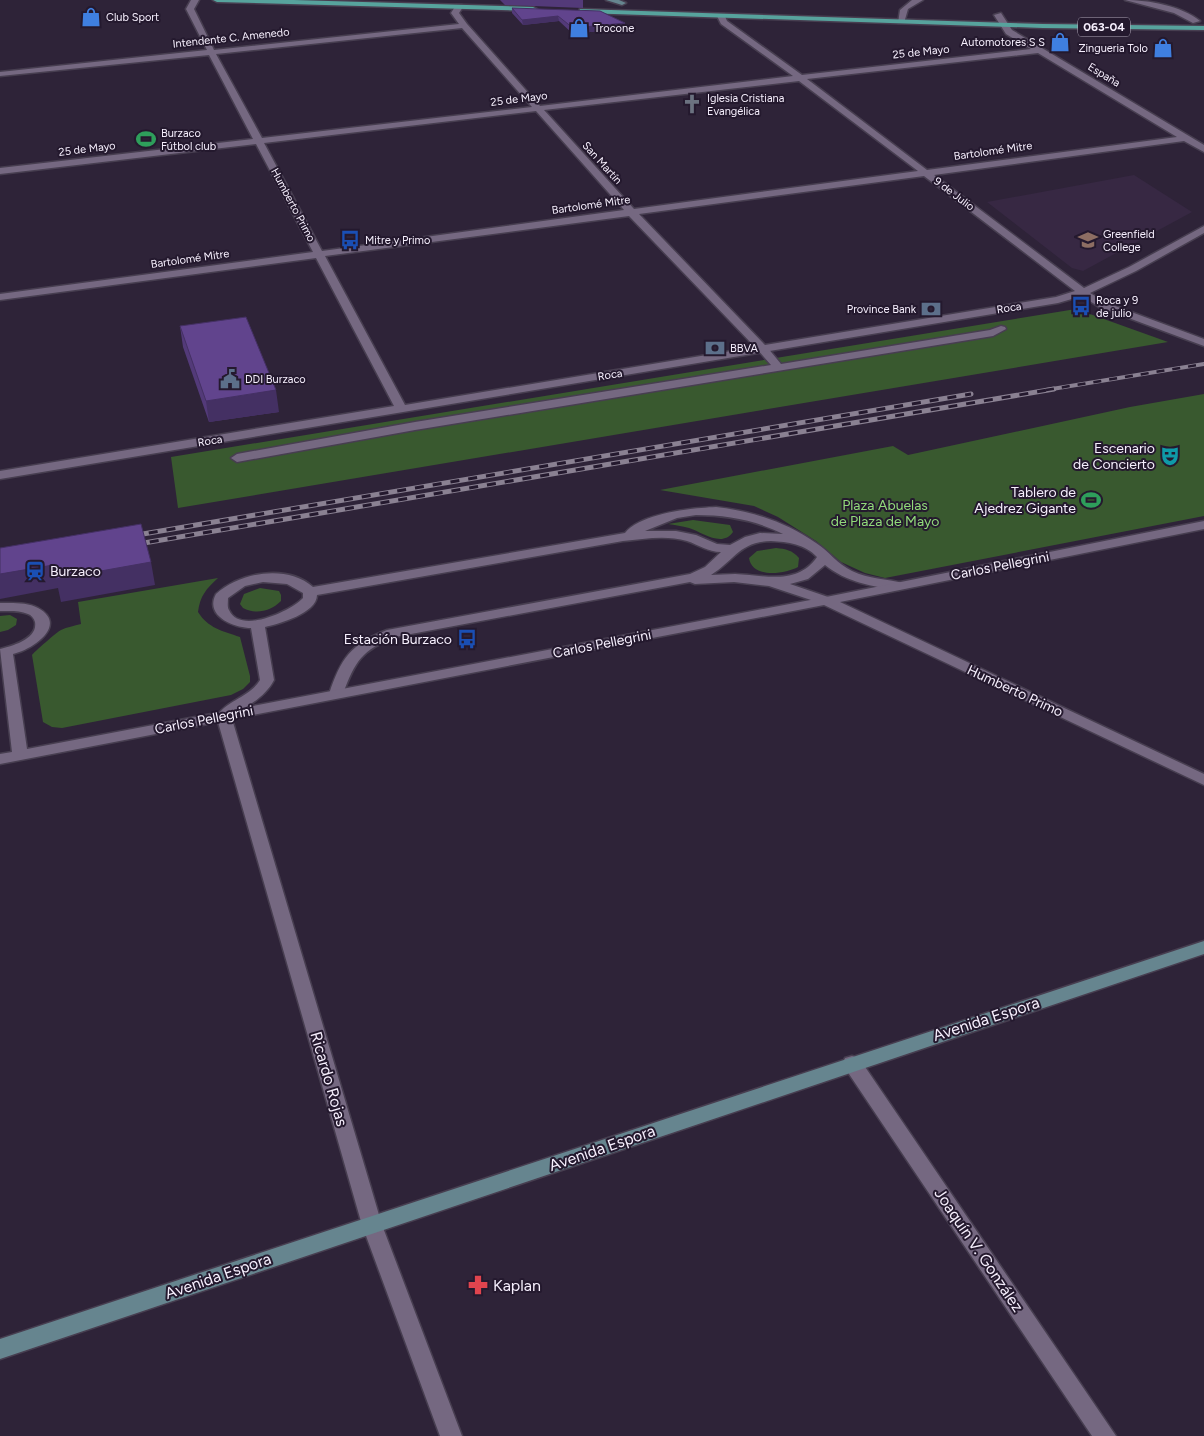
<svg xmlns="http://www.w3.org/2000/svg" width="1204" height="1436" viewBox="0 0 1204 1436" font-family="Figtree,sans-serif">
<style>
.built{fill:#372843}
.green{fill:#39592f}
.lines{fill:none;stroke-linecap:round;stroke-linejoin:round}
.lane-casing{stroke:#473e50;stroke-width:3}
.street-casing{stroke:#473e50;stroke-width:3}
.secondary-casing{stroke:#473e50;stroke-width:3}
.primary-casing{stroke:#473e50;stroke-width:3}
.lane{fill:#756881;fill-rule:evenodd}
.street{fill:#756881;fill-rule:evenodd}
.secondary{fill:#66858f;fill-rule:evenodd}
.primary{fill:#57a39d;fill-rule:evenodd}
.rail-far1-casing{stroke:#8a8192;stroke-width:4}
.rail-casing{stroke:#8a8192;stroke-width:5}
.rail-far1{stroke:#24192e;stroke-width:2.5;stroke-dasharray:8;stroke-linecap:butt}
.rail{stroke:#24192e;stroke-width:3;stroke-dasharray:9;stroke-linecap:butt}
.wall{fill:#533a79}
.shaded-wall{fill:#443063}
.building{fill:#61448d;stroke:#443063}
.labels{text-anchor:middle;dominant-baseline:central;stroke-width:4;stroke-linejoin:round;paint-order:stroke}
.far-poi-label{font-size:11px;fill:#f6effd;stroke:#24192e;text-anchor:start}
.far-street-label{font-size:11px;fill:#f6effd;stroke:#24192e}
.shield{fill:#24192e;stroke:#b7afbf;stroke-width:1}
.shield-label{font-size:12px;font-weight:bold;fill:#f6effd}
.poi-label{font-size:14px;fill:#f6effd;stroke:#24192e;text-anchor:end}
.park-label{font-size:14px;fill:#91da7a;stroke:#24192e}
.street-label{font-size:14px;fill:#f6effd;stroke:#24192e}
.near-street-label{font-size:16px;fill:#f6effd;stroke:#24192e}
.near-poi-label{font-size:16px;fill:#f6effd;stroke:#24192e;text-anchor:start}
</style>
<rect width="100%" height="100%" fill="#2e2338"/>
<path class="built" d="M1134,175L1192,212L1083,271L1072,268L987,202Z"/>
<path class="green" d="M1076,309L1168,342L178,508L171,457Z
M1204,394V516L885,578L865,573L841,562L816,541L778,517L754,506L660,490L893,446L908,455L1130,407Z
M693,520L730,525L733,532C722,548 702,532 689,528C682,526 675,525 668,524Z
M776,548C786,549 792,550 799,558L798,567C785,574 752,579 749,558L757,551Z
M218,578C206,589 200,596 198,612C208,628 222,631 240,637L250,676V682L243,689L231,695L62,728L52,727L43,722L32,655C33,653 58,631 61,630C67,627 74,626 81,624L78,602Z
M260,588L279,591L281,595V601C271,611 256,615 243,608L240,604L244,594Z
M10,615L17,619L16,625L8,630L0,632V616Z"/>
<g class="lines">
<defs>
<path id="lane" d="M1001,326L1005,327L1006,329L993,336L415,430L237,462L231,458L237,454L415,422L771,365L757,349L763,346L767,347L781,364L990,330Z
M716,507C752,511 786,522 816,543C829,551 837,564 852,571C869,579 886,579 904,583L906,586L899,590C873,587 846,582 825,565L808,579L790,584L831,598L833,601L831,604L826,605L769,586L734,582L695,584L690,582L395,637C362,650 355,661 343,694L341,697H331L329,694C341,658 351,644 387,630L690,574L705,567L721,552C708,552 699,545 687,541C666,535 644,539 623,541L317,595C317,613 279,624 265,627L274,680C264,699 246,706 229,719H219L217,716C227,700 250,697 260,680L251,628C234,628 204,616 216,594C240,572 287,564 313,587L625,533C641,513 692,508 716,507ZM696,515C727,515 755,520 783,534L760,533L745,537L730,545L717,544L696,535L676,531H645L677,518ZM771,541C788,542 805,544 817,557C797,586 764,575 735,574C727,574 719,575 711,575C735,560 739,542 771,541ZM263,582L287,584L303,593V598C291,611 240,635 229,610C227,607 228,602 228,598L245,586Z"/>
<path id="street" d="M191,0H199L194,9L214,50L459,24L451,13L456,5H462L463,7L459,13L467,24L540,106L793,76L721,24L717,16L721,14H724L727,21L802,75L1031,49L1006,34L994,15L1001,13L1012,30L1204,145V152L1184,141L934,175L1084,288L1129,267L1204,226V233L1136,271L1090,293L1107,303L1204,339V346L1099,307L1082,296L1058,303L0,479V471L394,406L316,258L0,300V294L313,252L256,144L0,174V168L253,139L209,55L0,76V72L207,50L186,9ZM462,28L532,107L262,138L216,54ZM1038,53L1177,137L927,170L807,79ZM799,81L918,171L634,209L544,110ZM536,111L624,210L322,251L264,143ZM924,176L1075,291L1056,297L765,345L639,214ZM629,216L755,347L405,405L325,256Z
M912,0H923L908,9L904,23H898L900,10Z
M1125,0C1149,0 1182,6 1200,21L1193,23L1174,13Z
M1204,521V529L840,602L1204,774V785L824,605L232,719L382,1225L462,1436H440L362,1225L218,722L0,764V754L12,752L0,649C12,646 38,639 35,622C34,618 31,615 28,614C19,610 9,611 0,611V603C12,603 27,602 38,608C69,625 32,650 13,654L27,749L826,597Z
M852,1056L859,1058L1116,1436H1092L845,1068L843,1063L845,1058Z"/>
<path id="secondary" d="M606,0H619L626,3L622,5Z
M1204,941V954L0,1359V1339Z"/>
<path id="primary" d="M213,0H294L533,7L537,9L533,11L217,2Z
M580,9L1043,24L1204,26V30L1043,28L583,13L579,11Z"/>
</defs>
<use href="#lane" class="lane-casing"/>
<use href="#street" class="street-casing"/>
<use href="#secondary" class="secondary-casing"/>
<use href="#primary" class="primary-casing"/>
<use href="#lane" class="lane"/>
<use href="#street" class="street"/>
<use href="#secondary" class="secondary"/>
<use href="#primary" class="primary"/>
<defs>
<path id="rail-far1" d="M1046,390L1204,364"/>
<path id="rail" d="M131,536L971,394
M132,545L1054,389"/>
</defs>
<use href="#rail-far1" class="rail-far1-casing"/>
<use href="#rail" class="rail-casing"/>
<use href="#rail-far1" class="rail-far1"/>
<use href="#rail" class="rail"/>
</g>
<path class="wall" d="M500,0H583V8L505,5Z
M512,8L625,23V28L573,34L559,21L523,25L512,13Z
M180,326L279,412L209,422L183,347Z"/>
<path class="shaded-wall" d="M558,16L559,21L523,25L522,20Z
M625,23V28L573,34V28Z
M276,390L279,412L209,422L206,401Z
M151,562L155,585L61,602L58,588L0,599V574L53,565Z"/>
<path class="building" d="M512,8L600,11L625,23L573,28L558,16L522,20Z
M246,317L276,390L206,401L180,326Z
M141,524L151,562L56,579L53,565L0,574V548Z"/>
<defs>
<symbol id="shop-bare" viewBox="-9 -9 18 18"><path d="M-5-2.5h2.3a2.7 3.5 0 0 1 5.4 0H5L5.5 6h-11ZM-1.5-2.5h3a1.5 2.3 0 0 0-3 0Z" fill="#3f7fe0" stroke="#24192e" stroke-width="2.5" paint-order="stroke"/></symbol>
<symbol id="church-bare" viewBox="-9 -9 18 18"><path d="M-1.2-6h2.4v3.5h3.3v2.4h-3.3V6h-2.4V-.1h-3.3v-2.4h3.3Z" fill="#6b7280" stroke="#24192e" stroke-width="2.5" paint-order="stroke"/></symbol>
<symbol id="stadium-bare" viewBox="-9 -9 18 18"><path d="M0-5a6.5 5 0 1 0 0 10a6.5 5 0 1 0 0-10ZM-3.5-1.8h7v3.6h-7Z" fill="#2e9e5b" stroke="#24192e" stroke-width="2.5" paint-order="stroke"/></symbol>
<symbol id="bus-bare" viewBox="-9 -9 18 18"><path d="M-5-6H5V4H4V6H2V4H-2V6H-4V4H-5ZM-3.5-4V0h7V-4ZM-3.5 1.2v1.5H-2V1.2ZM2 1.2v1.5H3.5V1.2Z" fill="#1a4fb4" stroke="#24192e" stroke-width="2.5" paint-order="stroke"/></symbol>
<symbol id="school-bare" viewBox="-9 -9 18 18"><path d="M0-5L7-2L0 1L-7-2ZM-4 1L0 2.5L4 1V4Q0 6-4 4Z" fill="#8d6e63" stroke="#24192e" stroke-width="2.5" paint-order="stroke"/></symbol>
<symbol id="bank-bare" viewBox="-9 -9 18 18"><path d="M-6-4H6V4H-6ZM0-2.3a2.3 2.3 0 1 0 0 4.6a2.3 2.3 0 1 0 0-4.6Z" fill="#5c6f8a" stroke="#24192e" stroke-width="2.5" paint-order="stroke"/></symbol>
<symbol id="civic-bare" viewBox="-9 -9 18 18"><path d="M-.6-6.5H3V-4.5H.6V-3L4-1V1h2V6H-6V1h2V-1L-.6-3ZM-1.2 2.5V6h2.4V2.5Z" fill="#5c6f8a" stroke="#24192e" stroke-width="2.5" paint-order="stroke"/></symbol>
<symbol id="theatre-bare" viewBox="-9 -9 18 18"><path d="M-5-5.5Q0-4 5-5.5V0Q5 5 0 6Q-5 5-5 0ZM-3.3-2.5H-1v1.5H-3.3ZM1-2.5H3.3v1.5H1ZM-2.8 1Q0 5.5 2.8 1Z" fill="#0f9aa8" stroke="#24192e" stroke-width="2.5" paint-order="stroke"/></symbol>
<symbol id="station-bare" viewBox="-9 -9 18 18"><path d="M-3-6H3Q5-6 5-4V2Q5 4 3 4L4.5 6H3L1.5 4h-3L-3 6H-4.5L-3 4Q-5 4-5 2V-4Q-5-6-3-6ZM-3.5-4v3h7v-3ZM-3.5 1v1.5H-2V1ZM2 1v1.5H3.5V1Z" fill="#1a4fb4" stroke="#24192e" stroke-width="2.5" paint-order="stroke"/></symbol>
<symbol id="pharmacy-bare" viewBox="-9 -9 18 18"><path d="M-2-6h4v4h4v4h-4v4h-4v-4h-4v-4h4Z" fill="#e0444e" stroke="#24192e" stroke-width="2.5" paint-order="stroke"/></symbol>
</defs>
<g fill-rule="evenodd">
<use href="#shop-bare" x="77" y="3" width="28" height="28"/>
<use href="#shop-bare" x="565" y="14" width="28" height="28"/>
<use href="#shop-bare" x="1046" y="28" width="28" height="28"/>
<use href="#shop-bare" x="1149" y="34" width="28" height="28"/>
<use href="#church-bare" x="678" y="90" width="28" height="28"/>
<use href="#stadium-bare" x="132" y="125" width="28" height="28"/>
<use href="#bus-bare" x="336" y="226" width="28" height="28"/>
<use href="#school-bare" x="1074" y="226" width="28" height="28"/>
<use href="#bus-bare" x="1067" y="292" width="28" height="28"/>
<use href="#bank-bare" x="917" y="295" width="28" height="28"/>
<use href="#bank-bare" x="701" y="334" width="28" height="28"/>
<use href="#civic-bare" x="216" y="365" width="28" height="28"/>
<use href="#theatre-bare" x="1156" y="442" width="28" height="28"/>
<use href="#stadium-bare" x="1077" y="486" width="28" height="28"/>
<use href="#station-bare" x="21" y="557" width="28" height="28"/>
<use href="#bus-bare" x="453" y="625" width="28" height="28"/>
<use href="#pharmacy-bare" x="464" y="1271" width="28" height="28"/>
</g>
<g class="labels">
<g class="far-poi-label">
<text x="106" y="17">Club Sport</text>
<text x="594" y="28">Trocone</text>
<text x="1045" y="42" text-anchor="end">Automotores S S</text>
<text x="1148" y="48" text-anchor="end">Zingueria Tolo</text>
<text x="707" y="98">Iglesia Cristiana<tspan x="707" dy="13">Evangélica</tspan></text>
<text x="161" y="133">Burzaco<tspan x="161" dy="13">Fútbol club</tspan></text>
<text x="1103" y="234">Greenfield<tspan x="1103" dy="13">College</tspan></text>
<text x="365" y="240">Mitre y Primo</text>
<text x="1096" y="300">Roca y 9<tspan x="1096" dy="13">de julio</tspan></text>
<text x="916" y="309" text-anchor="end">Province Bank</text>
<text x="730" y="348">BBVA</text>
<text x="245" y="379">DDI Burzaco</text>
</g>
<g class="far-street-label">
<text transform="translate(231 38) rotate(-6)">Intendente C. Amenedo</text>
<text transform="translate(921 52) rotate(-6)">25 de Mayo</text>
<text transform="translate(1104 75) rotate(31)">España</text>
<text transform="translate(519 99) rotate(-7)">25 de Mayo</text>
<text transform="translate(87 149) rotate(-7)">25 de Mayo</text>
<text transform="translate(993 151) rotate(-8)">Bartolomé Mitre</text>
<text transform="translate(602 163) rotate(48)">San Martín</text>
<text transform="translate(954 194) rotate(37)">9 de Julio</text>
<text transform="translate(293 205) rotate(62)">Humberto Primo</text>
<text transform="translate(591 205) rotate(-8)">Bartolomé Mitre</text>
<text transform="translate(190 259) rotate(-8)">Bartolomé Mitre</text>
<text transform="translate(1009 308) rotate(-9)">Roca</text>
<text transform="translate(610 375) rotate(-9)">Roca</text>
<text transform="translate(210 441) rotate(-9)">Roca</text>
</g>
<rect class="shield" x="1078" y="17.5" width="52" height="19" rx="4"/>
<g class="shield-label">
<text x="1104" y="27">063-04</text>
</g>
<g class="poi-label">
<text x="1155" y="448">Escenario<tspan x="1155" dy="16">de Concierto</tspan></text>
<text x="1076" y="492">Tablero de<tspan x="1076" dy="16">Ajedrez Gigante</tspan></text>
<text x="50" y="571" text-anchor="start">Burzaco</text>
<text x="452" y="639">Estación Burzaco</text>
</g>
<g class="park-label">
<text x="885" y="505">Plaza Abuelas<tspan x="885" dy="16">de Plaza de Mayo</tspan></text>
</g>
<g class="street-label">
<text transform="translate(1000 566) rotate(-11)">Carlos Pellegrini</text>
<text transform="translate(602 644) rotate(-11)">Carlos Pellegrini</text>
<text transform="translate(1015 691) rotate(25)">Humberto Primo</text>
<text transform="translate(204 720) rotate(-11)">Carlos Pellegrini</text>
</g>
<g class="near-street-label">
<text transform="translate(986 1019) rotate(-18)">Avenida Espora</text>
<text transform="translate(329 1079) rotate(74)">Ricardo Rojas</text>
<text transform="translate(602 1148) rotate(-19)">Avenida Espora</text>
<text transform="translate(979 1250) rotate(56)">Joaquín V. González</text>
<text transform="translate(218 1276) rotate(-19)">Avenida Espora</text>
</g>
<g class="near-poi-label">
<text x="493" y="1285">Kaplan</text>
</g>
</g>
</svg>
